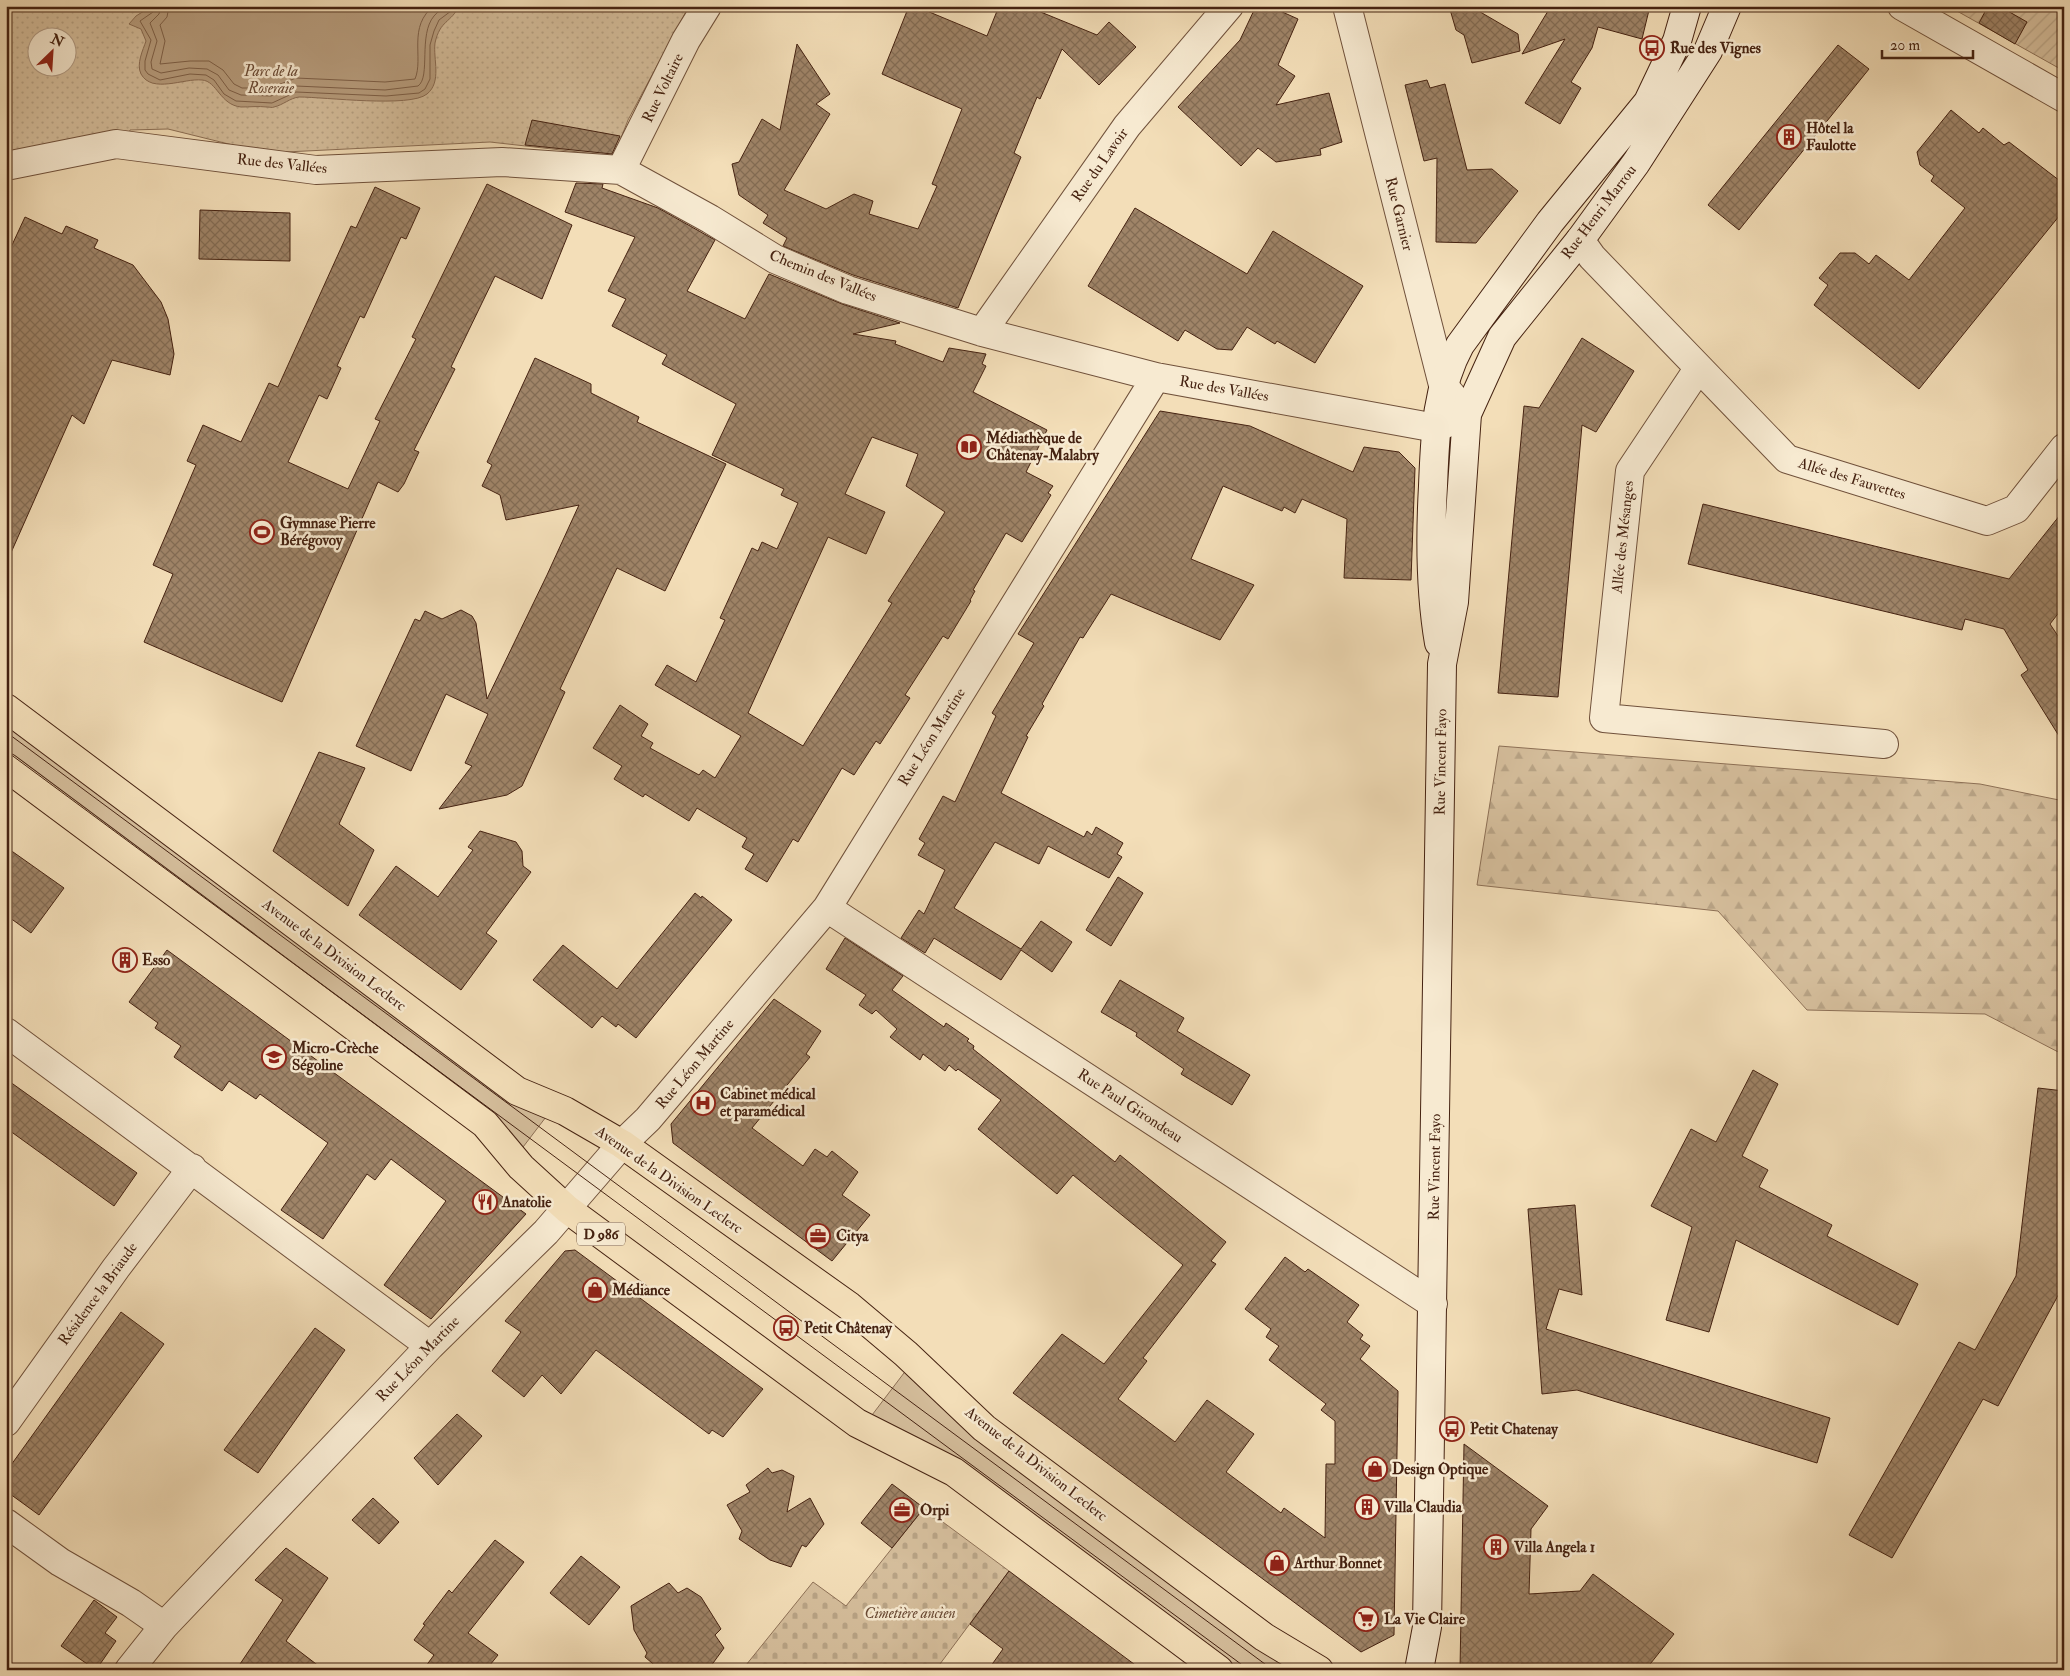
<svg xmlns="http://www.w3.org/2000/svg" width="2070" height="1676" viewBox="0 0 2070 1676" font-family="'IM FELL Double Pica',serif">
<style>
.grass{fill:#d5be9c;stroke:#8d7056}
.forest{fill:url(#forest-firs);stroke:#8d7056}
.cemetery{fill:url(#cemetery-stones);stroke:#8d7056}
.park{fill:url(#park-dots);stroke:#8d7056;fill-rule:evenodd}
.garden{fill:url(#garden-furrows);stroke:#8d7056}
.water{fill:#b89e7f;stroke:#8a6c53}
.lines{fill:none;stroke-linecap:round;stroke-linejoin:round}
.shore{stroke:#7e6048;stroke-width:1}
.building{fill:url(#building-cross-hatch);stroke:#452211;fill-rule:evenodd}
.street-casing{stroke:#70513b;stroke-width:30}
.secondary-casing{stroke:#452211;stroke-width:30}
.primary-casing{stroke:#452211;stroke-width:30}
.street{stroke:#f7ead1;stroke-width:28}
.secondary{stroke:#f7ead1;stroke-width:28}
.primary{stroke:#f3deb8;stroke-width:28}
.tram{stroke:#452211;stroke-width:1}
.labels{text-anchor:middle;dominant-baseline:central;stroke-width:5;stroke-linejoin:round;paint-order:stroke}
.shield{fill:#f7ead1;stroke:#7a5e4b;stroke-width:1}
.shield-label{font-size:14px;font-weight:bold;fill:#452211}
.poi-label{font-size:15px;font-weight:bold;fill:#452211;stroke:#f7ead1;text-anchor:start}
.park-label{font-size:15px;font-style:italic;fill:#694934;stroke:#f7ead1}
.street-label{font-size:15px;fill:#452211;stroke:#f7ead1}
</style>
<defs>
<pattern id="forest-firs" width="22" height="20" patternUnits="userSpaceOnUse" patternTransform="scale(1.25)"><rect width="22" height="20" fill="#d5be9c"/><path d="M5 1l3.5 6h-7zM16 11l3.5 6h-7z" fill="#b8a385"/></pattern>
<pattern id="cemetery-stones" width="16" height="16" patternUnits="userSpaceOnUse" patternTransform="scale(1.25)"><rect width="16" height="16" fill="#d5be9c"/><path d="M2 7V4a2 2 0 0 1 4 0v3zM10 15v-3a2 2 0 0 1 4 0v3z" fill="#b8a385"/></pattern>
<pattern id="park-dots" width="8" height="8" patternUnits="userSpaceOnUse" patternTransform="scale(1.25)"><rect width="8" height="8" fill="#d5be9c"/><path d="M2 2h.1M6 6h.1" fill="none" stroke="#b8a385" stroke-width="1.8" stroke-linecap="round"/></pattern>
<pattern id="garden-furrows" width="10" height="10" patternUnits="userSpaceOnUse" patternTransform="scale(1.25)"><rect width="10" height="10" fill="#d5be9c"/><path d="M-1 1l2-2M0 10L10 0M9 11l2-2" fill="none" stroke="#b8a385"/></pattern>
<pattern id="building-cross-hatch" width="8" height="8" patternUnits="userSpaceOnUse" patternTransform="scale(1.25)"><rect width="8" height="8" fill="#9f8468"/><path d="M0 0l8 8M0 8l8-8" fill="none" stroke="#836c54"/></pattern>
</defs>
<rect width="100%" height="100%" fill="#f3deb8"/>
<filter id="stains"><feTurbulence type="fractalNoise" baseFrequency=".004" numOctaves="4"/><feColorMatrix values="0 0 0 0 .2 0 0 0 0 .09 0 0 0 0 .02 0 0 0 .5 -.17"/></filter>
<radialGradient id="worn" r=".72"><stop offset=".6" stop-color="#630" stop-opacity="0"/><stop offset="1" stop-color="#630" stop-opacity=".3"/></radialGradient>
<path class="grass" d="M6,723L549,1113L520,1151L6,760Z
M907,1369L974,1438L1264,1650L1299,1670H1235L956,1463L869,1419Z"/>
<path class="forest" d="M1499,746L1980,784L2064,801V1055L1985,1014L1807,1010L1718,911L1477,885Z"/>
<path class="cemetery" d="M924,1508L1009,1571L937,1668L939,1670H742L813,1582L846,1606Z"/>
<path class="park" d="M6,6H689L628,120L614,156L490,142L265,153L168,129L130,130L128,136L6,155ZM38,38H68V68H38Z"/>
<path class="garden" d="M1948,6H2064V71Z"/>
<path class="water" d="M152,6H459C451,23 440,20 435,43C433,59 442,82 427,94C410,108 325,97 299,97C290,98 283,105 274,107C272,108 270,107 267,107C258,106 250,107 241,107C220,105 217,81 202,80C184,78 152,94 141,74C136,64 143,50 146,41L141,29L129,24L136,16Z"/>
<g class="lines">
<path class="shore" d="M155,6L153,12L140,21L151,40L145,61V70L148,74L160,80L190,74L206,75L214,80L224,94L236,101L272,103L296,92L386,96L419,93L425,89L430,79V45L434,31L439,20L451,11L453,6
M161,6L159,14L150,23L157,41L151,62L152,69L161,73L189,68L207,69L218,75L229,90L241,95L271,96L296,86L385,90L418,86C431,77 418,35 434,16C437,12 443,9 446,6
M169,6L167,17L160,25L165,41L160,64L190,61H209L223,70L234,84L242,88H270L296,78L385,82L415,79C424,58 407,26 434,6"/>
</g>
<path class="building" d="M909,6H915L987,36L999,6H1026L1097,35L1109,22L1136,47L1099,85L1062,49L1040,99L1037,97L1014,153L1021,157L958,308L853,275L783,246L787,238L763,223L768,215L739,195L732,164L739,162L762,119L780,130L797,44L830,94L816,104L830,114L784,190L826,209L854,194L873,201L869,214L918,229L937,186L932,184L962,109L882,74Z
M1256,6H1269L1298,19L1278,65L1295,76L1276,105L1329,93L1342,142L1320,149L1321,155L1276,162L1258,148L1241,166L1178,107L1240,40Z
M1449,6H1470L1518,34L1520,51L1472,63L1464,35L1456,30Z
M1551,6H1650L1642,39L1598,27L1592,48L1571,82L1581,88L1560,124L1525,103L1565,39L1522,54Z
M1988,6H1999L2027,22L2015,44L1979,23Z
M1838,45L1869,69L1739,230L1708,205Z
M1427,80L1430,88L1445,84L1467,170L1492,169L1518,191L1476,243L1436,242L1437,158L1424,161L1405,85Z
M1951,110L1979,133L1983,128L2004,145L2009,142L2064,184V210L1919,389L1814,305L1828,285L1819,278L1840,253H1855L1869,264L1876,255L1909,280L1965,208L1931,181L1934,176L1920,165L1917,152Z
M532,120L620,136L612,154L525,145Z
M576,183L603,184L602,188L658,208L715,240L687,291L745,319L769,274L842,304L900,323L853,334L896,341L895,344L943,362L949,348L986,354L982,364L986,366L973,392L1047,430L1026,472L1053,486L1048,493L1051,495L1022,542L1006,533L973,590L975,591L970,600L971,601L948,639L943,636L905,695L910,698L880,744L876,741L854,775L842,768L798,842L793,839L767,882L745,869L754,854L742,847L747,838L697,808L689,821L645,794L643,797L614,779L622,766L593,748L620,705L648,724L641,736L653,743L650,748L699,775L703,770L715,778L741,736L655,685L667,665L696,682L725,620L720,618L752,548L758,551L762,542L777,549L798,503L781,495L784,489L712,455L736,404L662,364L667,355L612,326L626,299L608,291L635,237L565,212ZM872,437L918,454L906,486L945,512L888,601L892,603L803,746L748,713L828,537L866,554L885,512L845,494Z
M487,184L572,225L542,299L495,276L451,367L455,369L414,450L419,452L404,484L398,492L378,482L282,702L144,642L173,574L153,565L196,465L187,461L203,425L241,442L269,383L278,387L351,226L356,228L375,187L420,208L406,239L401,237L364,318L360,316L337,366L341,368L327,399L319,395L288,462L348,489L380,421L375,419L416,339L412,337Z
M1135,208L1247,274L1273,231L1363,286L1315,363L1277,341L1275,344L1247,327L1232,350L1217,349L1185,330L1178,341L1088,286Z
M200,210L290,213V261L199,259Z
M25,217L62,234L66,226L98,240L94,248L133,265L161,302L168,319L174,354L170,375L112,360L84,424L72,415L6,564V258Z
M1582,338L1634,371L1596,432L1582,425L1558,697L1498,693L1524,406L1539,408Z
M535,358L591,384V393L639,417L637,422L726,464L665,591L617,568L560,689L565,692L522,786L507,795L439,809L472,766L465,763L488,714L446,694L411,771L356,746L415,619L420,621L425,611L442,619L461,610L472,616L476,623L487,699L547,575L579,505L506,520L500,495L482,486L492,465L487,462Z
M1160,411L1250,426L1353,472L1364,447L1399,452L1415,468L1411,580L1344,578L1347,519L1302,499L1295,513L1284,507L1282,511L1223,486L1191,559L1254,585L1220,640L1111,594L1083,638L1080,637L1042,704L1044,706L1026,736L1028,737L1001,793L1084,837L1087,831L1092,835L1096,827L1123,843L1117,854L1122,857L1109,878L1048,846L1039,864L995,842L954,908L1021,949L1041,921L1072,942L1052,972L1021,950L1001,980L934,938L925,953L901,938L919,910L924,914L945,870L918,855L925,843L919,839L943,796L955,802L996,716L992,713L1034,643L1018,634Z
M1703,504L2009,579L2064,510V606L2050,624L2064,645V744L2021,675L2028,670L2004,629L1965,619L1962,630L1688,564Z
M319,752L365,768L339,824L374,850L348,906L273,851Z
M480,831L516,842L522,851L523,866L531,872L486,933L497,941L461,990L359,915L396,866L438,897L473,850L468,847Z
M6,847L64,888L31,933L6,915Z
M1118,877L1143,893L1111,946L1086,930Z
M695,893L701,898L702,896L732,920L636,1038L618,1024L616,1027L602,1016L592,1028L533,980L563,945L617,989Z
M845,938L903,976L892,990L944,1027L946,1023L969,1039L967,1041L974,1046L973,1049L1115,1162L1120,1155L1226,1242L1211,1261L1216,1264L1143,1358L1147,1361L1118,1399L1175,1442L1207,1400L1254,1434L1226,1472L1281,1513L1284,1508L1325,1538L1326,1464H1335V1421L1321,1410L1326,1404L1269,1360L1279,1346L1266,1337L1271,1329L1245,1309L1285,1257L1305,1272L1308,1269L1359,1305L1347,1322L1363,1335L1360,1339L1370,1346L1360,1359L1398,1391L1394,1635L1361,1652L1013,1393L1062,1334L1104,1364L1183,1265L1073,1175L1057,1194L978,1129L1001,1100L958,1069L956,1071L949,1065L945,1071L923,1054L920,1060L890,1037L897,1029L876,1010L872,1014L859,1005L866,995L826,969Z
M167,950L526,1214L431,1319L384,1285L446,1201L391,1159L375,1180L367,1174L323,1239L281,1210L328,1143L260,1094L256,1099L229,1081L222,1091L174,1057L181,1046L155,1028L158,1023L129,1002Z
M1120,980L1184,1018L1177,1031L1250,1075L1232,1105L1181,1074L1184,1069L1136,1036L1137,1033L1101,1012Z
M774,999L821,1031L806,1054L810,1057L752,1128L803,1166L815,1149L827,1157L832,1151L858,1172L842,1195L870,1215L832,1261L673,1143L671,1124Z
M1753,1070L1778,1084L1742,1156L1768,1170L1759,1187L1832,1225L1827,1236L1918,1284L1898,1325L1736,1240L1709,1332L1666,1320L1692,1227L1651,1206L1691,1129L1716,1142Z
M6,1079L137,1173L114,1206L6,1128Z
M2038,1088L2064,1091V1270L2061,1290L1998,1406L1983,1399L1892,1558L1849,1535L1959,1342L1975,1350L2016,1276Z
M1575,1205L1582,1295L1559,1289L1546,1329L1830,1418L1817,1463L1577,1390L1542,1394L1528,1209Z
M575,1250L763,1389L723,1437L712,1430L709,1434L596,1350L561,1394L542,1375L524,1397L492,1371L521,1332L505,1321L565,1251Z
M121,1312L164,1344L39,1515L6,1491V1472Z
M315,1328L345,1350L258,1473L224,1450Z
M457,1414L482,1436L438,1485L414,1458Z
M1464,1444L1548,1506L1531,1529L1529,1594L1580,1591L1593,1574L1674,1634L1647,1668L1521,1664V1670H1460Z
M768,1468L772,1473L782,1470L794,1476L787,1512L810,1498L824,1524L806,1547L802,1545L791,1567L770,1560L739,1539L742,1531L727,1505L750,1492L746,1485Z
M892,1484L924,1508L892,1548L861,1523Z
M373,1498L399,1522L379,1544L352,1520Z
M495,1540L524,1562L468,1633L498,1655L486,1670H423L434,1655L414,1640L425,1625L423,1624L449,1590L452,1593Z
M286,1548L328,1578L286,1641L324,1670H236L283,1600L255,1580Z
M581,1556L620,1587L589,1625L550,1593Z
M1009,1571L1033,1589L1142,1670H988L1003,1649L970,1624Z
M669,1583L678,1593L687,1588L701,1597L721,1629L715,1635L724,1648L708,1670H660L645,1657L647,1653L634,1630L631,1606Z
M94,1600L117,1617L105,1633L116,1641L96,1670L61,1646Z"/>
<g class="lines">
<defs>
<path id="street" d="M1902,6L2064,98
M6,166L116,144L316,170L502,162L621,170L710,219L775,259L848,290L982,332L1156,377L1436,428L1467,414L1443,385L1347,6
M621,170L686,40L707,6
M1580,240L1592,257L1787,459L1987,521L2016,509L2064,448
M982,332L1127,126L1229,6
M1698,369L1630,471L1604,718L1884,744
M827,908L1433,1304
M6,1032L430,1346
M6,1422L116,1268L192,1168
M6,1523L60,1562L131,1603L164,1626
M129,1670L164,1626L430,1346L546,1232L622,1144L648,1119L827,908L1156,377"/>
<path id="secondary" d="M1439,643C1430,590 1430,539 1433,486C1435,436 1436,389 1460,345L1550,222L1648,102L1677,41L1687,6
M1419,1670L1427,1627L1442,664L1454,602L1467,414L1502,337L1580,240L1636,163L1708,51L1727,6"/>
<path id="primary" d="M6,708L517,1091L565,1111L622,1144L849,1306L906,1354L984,1428L1264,1637L1319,1670
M6,767L485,1124L521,1167L567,1209L857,1423L954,1472L1219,1670"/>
</defs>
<use href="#street" class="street-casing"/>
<use href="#secondary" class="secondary-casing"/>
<use href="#primary" class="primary-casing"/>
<use href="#street" class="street"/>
<use href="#secondary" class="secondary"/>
<use href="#primary" class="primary"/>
<path class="tram" d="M6,732L1273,1670
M6,751L1249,1670"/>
</g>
<defs>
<symbol id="bus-ring" viewBox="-11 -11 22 22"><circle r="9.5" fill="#f7ead1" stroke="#8f2418" stroke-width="1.5"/><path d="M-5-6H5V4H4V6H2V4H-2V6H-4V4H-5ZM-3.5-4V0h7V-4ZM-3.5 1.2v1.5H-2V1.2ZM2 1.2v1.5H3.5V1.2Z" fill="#8f2418"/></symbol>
<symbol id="building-ring" viewBox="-11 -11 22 22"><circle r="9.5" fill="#f7ead1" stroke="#8f2418" stroke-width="1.5"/><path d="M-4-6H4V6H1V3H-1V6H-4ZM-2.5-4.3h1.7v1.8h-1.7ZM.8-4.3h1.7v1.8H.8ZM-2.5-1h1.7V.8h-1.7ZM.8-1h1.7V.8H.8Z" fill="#8f2418"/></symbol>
<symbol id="library-ring" viewBox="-11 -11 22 22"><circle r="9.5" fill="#f7ead1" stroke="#8f2418" stroke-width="1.5"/><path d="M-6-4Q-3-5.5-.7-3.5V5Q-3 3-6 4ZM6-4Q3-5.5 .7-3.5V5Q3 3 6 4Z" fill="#8f2418"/></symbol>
<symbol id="stadium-ring" viewBox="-11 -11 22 22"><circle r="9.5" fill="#f7ead1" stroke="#8f2418" stroke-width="1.5"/><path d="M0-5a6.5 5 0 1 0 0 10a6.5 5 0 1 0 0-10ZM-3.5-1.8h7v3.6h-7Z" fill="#8f2418"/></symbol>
<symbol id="school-ring" viewBox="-11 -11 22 22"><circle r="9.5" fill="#f7ead1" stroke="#8f2418" stroke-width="1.5"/><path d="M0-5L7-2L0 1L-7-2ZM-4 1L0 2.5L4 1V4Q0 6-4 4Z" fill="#8f2418"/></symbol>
<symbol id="hospital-ring" viewBox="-11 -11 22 22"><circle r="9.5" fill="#f7ead1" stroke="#8f2418" stroke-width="1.5"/><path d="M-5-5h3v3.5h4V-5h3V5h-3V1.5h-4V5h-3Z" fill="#8f2418"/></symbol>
<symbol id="restaurant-ring" viewBox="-11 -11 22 22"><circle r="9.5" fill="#f7ead1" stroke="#8f2418" stroke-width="1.5"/><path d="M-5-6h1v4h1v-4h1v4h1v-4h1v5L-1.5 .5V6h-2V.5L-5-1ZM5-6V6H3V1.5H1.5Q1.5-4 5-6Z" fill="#8f2418"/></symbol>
<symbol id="office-ring" viewBox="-11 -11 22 22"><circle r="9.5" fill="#f7ead1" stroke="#8f2418" stroke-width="1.5"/><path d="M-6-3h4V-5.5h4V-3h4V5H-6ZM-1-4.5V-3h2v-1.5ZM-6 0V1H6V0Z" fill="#8f2418"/></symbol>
<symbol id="shop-ring" viewBox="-11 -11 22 22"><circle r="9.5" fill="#f7ead1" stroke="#8f2418" stroke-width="1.5"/><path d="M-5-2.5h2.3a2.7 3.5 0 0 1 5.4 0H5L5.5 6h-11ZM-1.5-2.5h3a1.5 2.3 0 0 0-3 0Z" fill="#8f2418"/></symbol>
<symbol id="supermarket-ring" viewBox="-11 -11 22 22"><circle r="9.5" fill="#f7ead1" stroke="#8f2418" stroke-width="1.5"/><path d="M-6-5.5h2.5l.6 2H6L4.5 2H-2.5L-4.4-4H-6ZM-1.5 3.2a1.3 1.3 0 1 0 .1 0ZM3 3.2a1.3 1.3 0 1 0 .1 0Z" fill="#8f2418"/></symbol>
</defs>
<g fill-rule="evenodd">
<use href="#bus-ring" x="1638" y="34" width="28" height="28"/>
<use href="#building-ring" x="1775" y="123" width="28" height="28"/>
<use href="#library-ring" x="955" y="433" width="28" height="28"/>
<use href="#stadium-ring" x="248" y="518" width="28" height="28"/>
<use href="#building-ring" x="111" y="946" width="28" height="28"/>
<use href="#school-ring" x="260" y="1043" width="28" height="28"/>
<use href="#hospital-ring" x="689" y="1089" width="28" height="28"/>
<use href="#restaurant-ring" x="471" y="1188" width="28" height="28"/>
<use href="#office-ring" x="804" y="1222" width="28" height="28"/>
<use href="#shop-ring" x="581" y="1276" width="28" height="28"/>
<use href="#bus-ring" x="772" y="1314" width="28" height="28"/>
<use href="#bus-ring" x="1438" y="1415" width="28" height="28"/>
<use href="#shop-ring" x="1361" y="1455" width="28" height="28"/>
<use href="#building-ring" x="1353" y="1493" width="28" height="28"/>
<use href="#office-ring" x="888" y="1496" width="28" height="28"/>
<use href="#building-ring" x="1482" y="1533" width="28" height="28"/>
<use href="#shop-ring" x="1263" y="1549" width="28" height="28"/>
<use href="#supermarket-ring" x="1352" y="1605" width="28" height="28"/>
</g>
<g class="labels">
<rect class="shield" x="577" y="1222.5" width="48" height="23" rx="4"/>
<g class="shield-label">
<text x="601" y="1234">D 986</text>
</g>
<g class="poi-label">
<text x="1670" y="48">Rue des Vignes</text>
<text x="1806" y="128">Hôtel la<tspan x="1806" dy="17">Faulotte</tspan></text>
<text x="986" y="438">Médiathèque de<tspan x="986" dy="17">Châtenay-Malabry</tspan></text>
<text x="280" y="523">Gymnase Pierre<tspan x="280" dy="17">Bérégovoy</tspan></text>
<text x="142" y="960">Esso</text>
<text x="292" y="1048">Micro-Crèche<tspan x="292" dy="17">Ségoline</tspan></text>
<text x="720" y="1094">Cabinet médical<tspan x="720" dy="17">et paramédical</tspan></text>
<text x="502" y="1202">Anatolie</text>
<text x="836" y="1236">Citya</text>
<text x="612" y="1290">Médiance</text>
<text x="804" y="1328">Petit Châtenay</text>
<text x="1470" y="1429">Petit Chatenay</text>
<text x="1392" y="1469">Design Optique</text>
<text x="1384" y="1507">Villa Claudia</text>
<text x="920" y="1510">Orpi</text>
<text x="1514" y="1547">Villa Angela 1</text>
<text x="1294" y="1563">Arthur Bonnet</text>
<text x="1384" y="1619">La Vie Claire</text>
</g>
<g class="park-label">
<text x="271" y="71">Parc de la<tspan x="271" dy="17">Roseraie</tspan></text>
<text x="910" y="1613">Cimetière ancien</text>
</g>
<g class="street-label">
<text transform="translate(663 88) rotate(-64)">Rue Voltaire</text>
<text transform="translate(282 164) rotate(6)">Rue des Vallées</text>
<text transform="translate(1100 165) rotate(-55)">Rue du Lavoir</text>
<text transform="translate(1599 212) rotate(-53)">Rue Henri Marrou</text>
<text transform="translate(1399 214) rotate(76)">Rue Garnier</text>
<text transform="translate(823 276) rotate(22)">Chemin des Vallées</text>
<text transform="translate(1224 389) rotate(10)">Rue des Vallées</text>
<text transform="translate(1852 479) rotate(17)">Allée des Fauvettes</text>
<text transform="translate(1623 537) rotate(-84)">Allée des Mésanges</text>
<text transform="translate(932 737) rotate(-58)">Rue Léon Martine</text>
<text transform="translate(1441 762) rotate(-89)">Rue Vincent Fayo</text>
<text transform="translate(334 955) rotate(37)">Avenue de la Division Leclerc</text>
<text transform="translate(695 1064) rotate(-50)">Rue Léon Martine</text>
<text transform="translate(1130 1106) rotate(33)">Rue Paul Girondeau</text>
<text transform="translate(1435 1167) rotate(-89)">Rue Vincent Fayo</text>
<text transform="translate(669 1180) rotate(35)">Avenue de la Division Leclerc</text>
<text transform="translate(98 1294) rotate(-54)">Résidence la Briaude</text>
<text transform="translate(418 1359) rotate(-46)">Rue Léon Martine</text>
<text transform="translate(1036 1464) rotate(38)">Avenue de la Division Leclerc</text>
</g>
</g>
<rect width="2070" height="1676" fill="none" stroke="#f3deb8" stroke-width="25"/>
<rect x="8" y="8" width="2055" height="1661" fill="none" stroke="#452211" stroke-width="2.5"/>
<rect x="12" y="12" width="2045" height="1651" fill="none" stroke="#452211"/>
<g transform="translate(52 52) rotate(25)"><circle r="24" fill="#f7ead1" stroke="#b09a84"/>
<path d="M0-4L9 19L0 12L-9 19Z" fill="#8f2418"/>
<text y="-8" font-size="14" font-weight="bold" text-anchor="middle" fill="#452211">N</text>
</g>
<path d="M1882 50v8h91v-8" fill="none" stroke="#452211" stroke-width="2.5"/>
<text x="1890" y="50" font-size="15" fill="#452211" stroke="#f7ead1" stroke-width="4" paint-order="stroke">20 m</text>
<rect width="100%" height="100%" filter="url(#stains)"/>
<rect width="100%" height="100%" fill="url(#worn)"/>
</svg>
